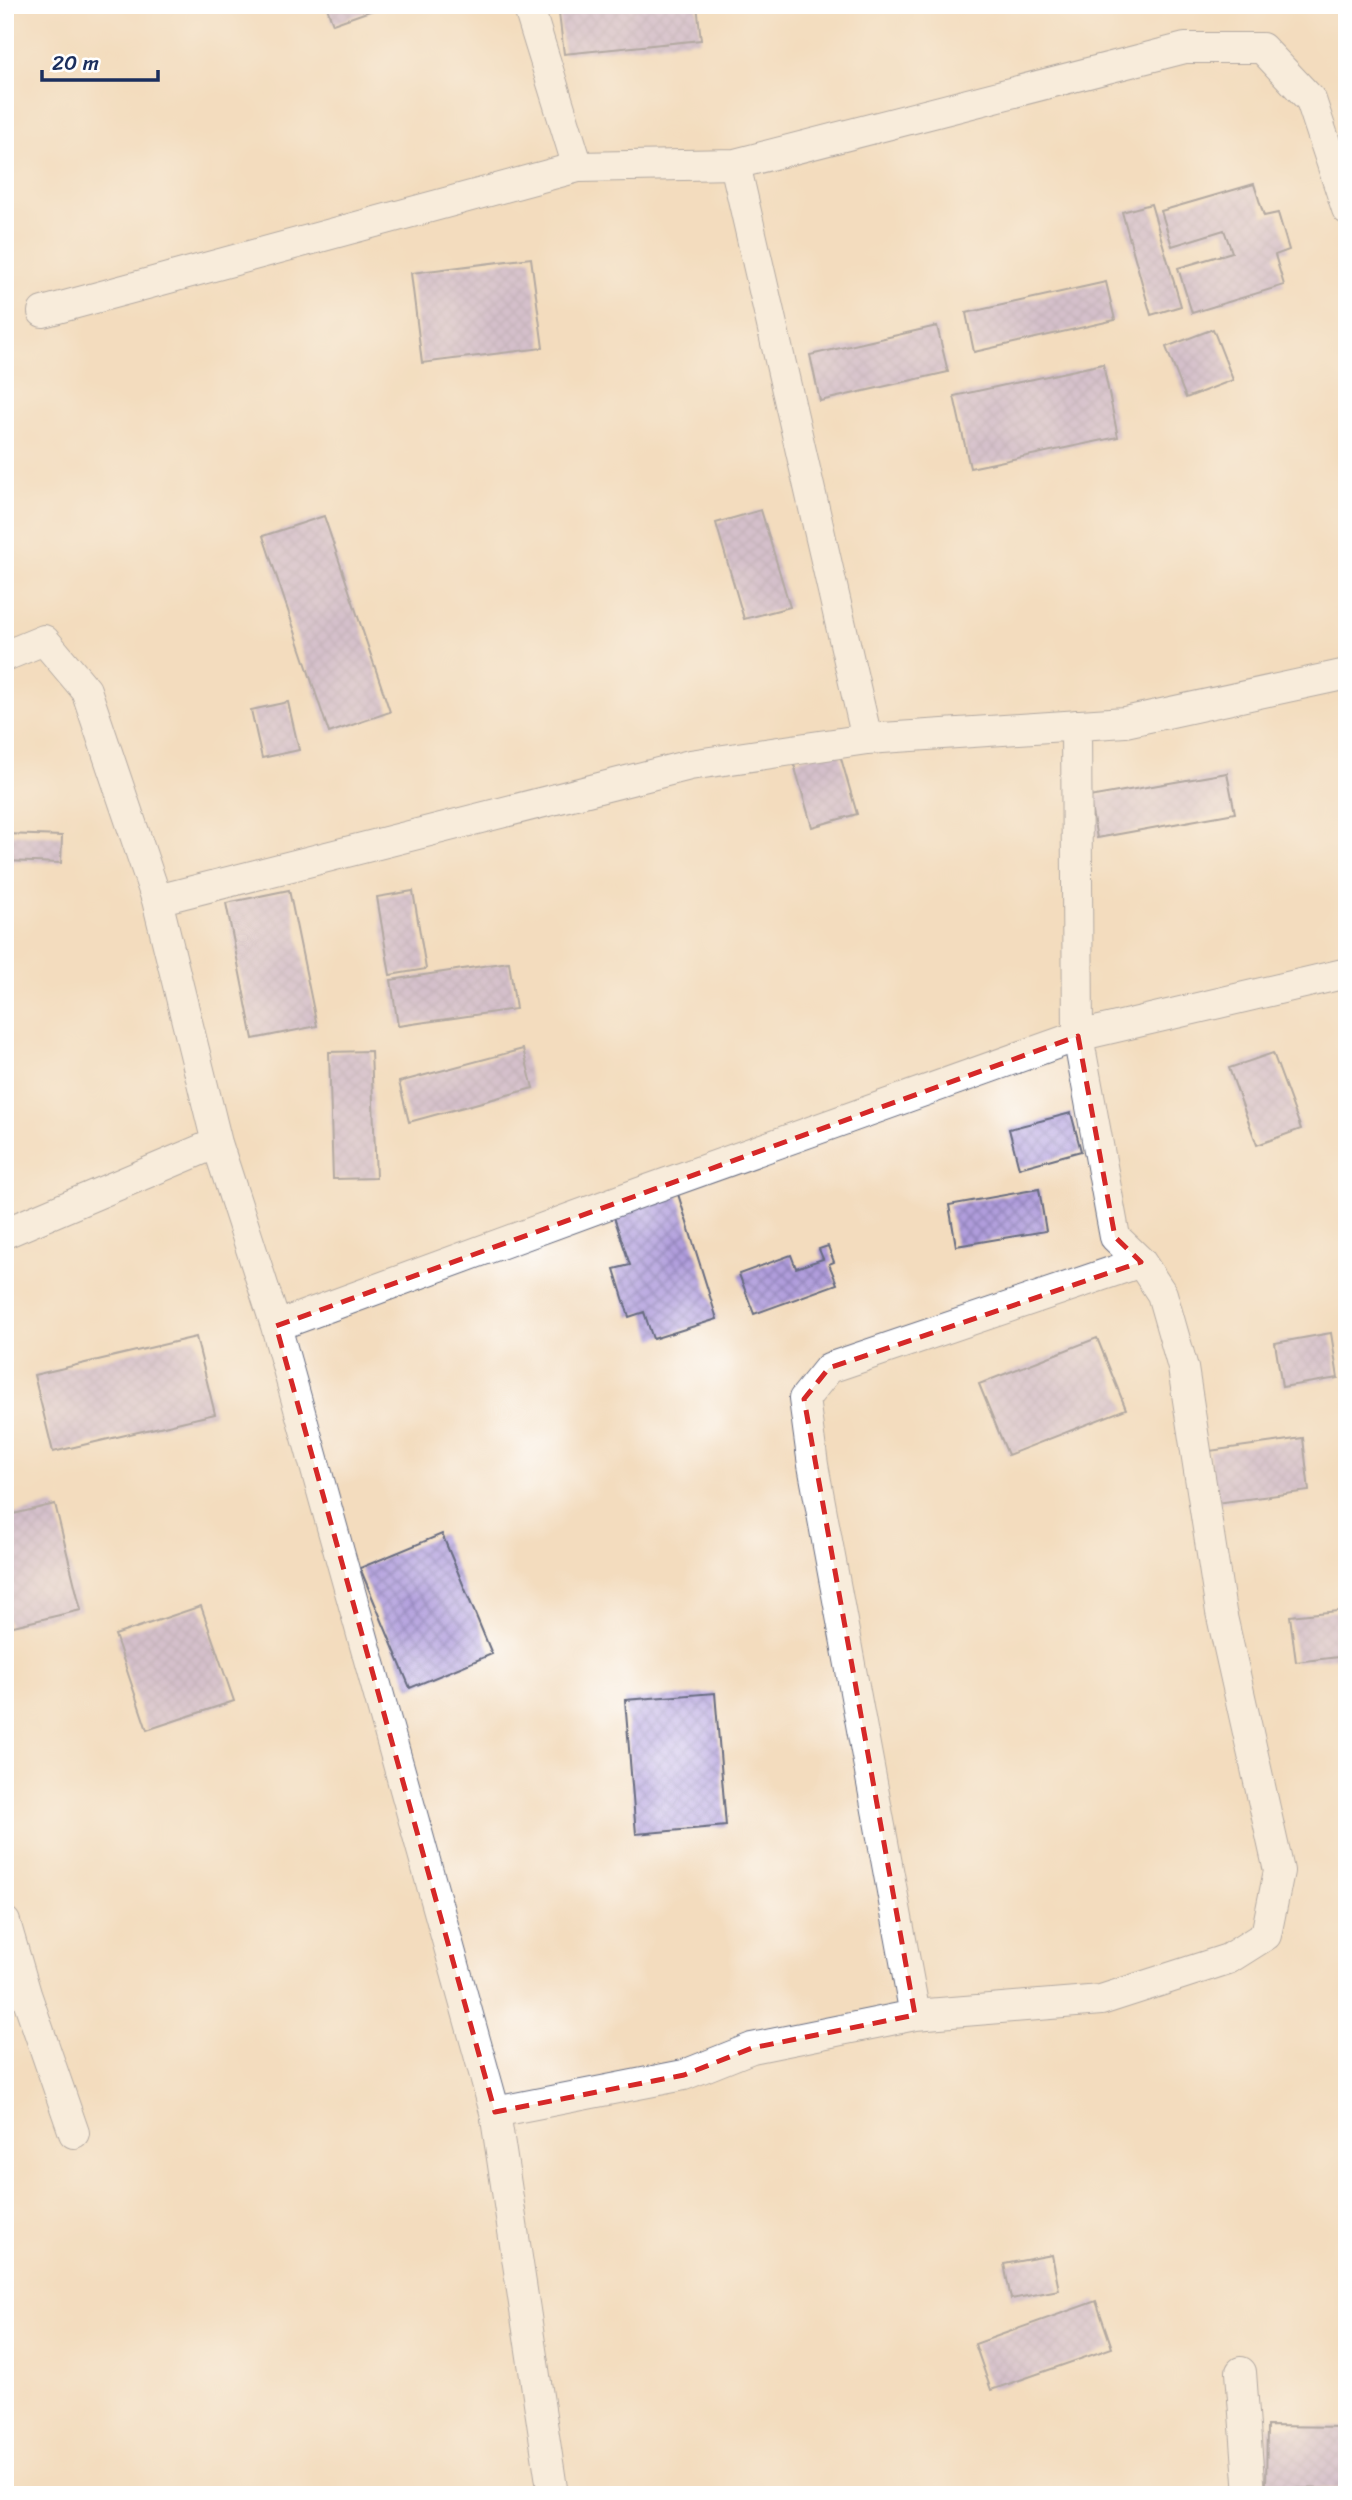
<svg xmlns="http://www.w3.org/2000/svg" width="1352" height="2500" viewBox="0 0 1352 2500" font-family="Sriracha,sans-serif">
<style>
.building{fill:url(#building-cross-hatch)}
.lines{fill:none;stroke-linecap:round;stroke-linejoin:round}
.street-casing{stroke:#676c80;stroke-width:32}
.street{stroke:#fff;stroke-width:30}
.marked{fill:none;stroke:#d62828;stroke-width:5;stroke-dasharray:14 9;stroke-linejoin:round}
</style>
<defs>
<pattern id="building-cross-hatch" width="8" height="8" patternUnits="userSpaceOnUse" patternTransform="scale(1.75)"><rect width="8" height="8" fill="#b09ddc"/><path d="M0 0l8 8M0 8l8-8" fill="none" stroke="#8e80b6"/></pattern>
</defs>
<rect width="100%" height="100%" fill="#fff"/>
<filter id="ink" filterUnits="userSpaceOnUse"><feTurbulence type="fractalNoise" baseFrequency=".0143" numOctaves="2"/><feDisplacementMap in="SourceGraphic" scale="14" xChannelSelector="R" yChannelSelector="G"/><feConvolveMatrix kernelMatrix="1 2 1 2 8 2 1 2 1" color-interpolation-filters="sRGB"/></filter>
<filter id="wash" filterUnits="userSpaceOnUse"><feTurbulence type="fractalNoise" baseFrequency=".00686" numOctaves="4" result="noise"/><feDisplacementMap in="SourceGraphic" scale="28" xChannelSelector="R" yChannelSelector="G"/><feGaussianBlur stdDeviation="1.57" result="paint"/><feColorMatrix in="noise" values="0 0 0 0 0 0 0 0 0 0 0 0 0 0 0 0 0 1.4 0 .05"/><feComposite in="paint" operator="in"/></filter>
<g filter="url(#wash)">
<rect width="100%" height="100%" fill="#f3dcbe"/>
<g id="blocks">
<path class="building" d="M326,5H384V6L333,24Z
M558,5H697L701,40L564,54Z
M1254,184L1264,216L1278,213L1289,250L1275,255L1284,285L1192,313L1178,268L1232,252L1224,230L1172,246L1161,211Z
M1151,204L1181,306L1151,315L1122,212Z
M531,258L543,348L422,363L411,273Z
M1106,282L1115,320L974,352L966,313Z
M937,326L948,372L820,401L810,355Z
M1213,329L1233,380L1186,398L1166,347Z
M1103,364L1118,437L970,468L954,396Z
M761,510L790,607L744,619L716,523Z
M324,516L390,712L329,733L263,536Z
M288,702L299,750L262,758L251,710Z
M838,748L857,814L812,827L793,761Z
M1227,773L1235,813L1097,838L1089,797Z
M5,834L62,836L61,863L5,861Z
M289,890L317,1026L253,1039L226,903Z
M413,891L426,969L390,975L377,897Z
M509,962L516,1009L398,1026L391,980Z
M523,1049L533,1088L409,1122L399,1082Z
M371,1051L376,1178L333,1179L329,1052Z
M1273,1053L1301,1129L1257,1145L1229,1068Z
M1071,1113L1081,1151L1019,1168L1009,1129Z
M1039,1189L1046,1231L956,1246L949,1205Z
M678,1194L717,1319L653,1339L644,1312L629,1317L614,1269L630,1265L613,1214Z
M828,1246L834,1262L829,1264L837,1284L754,1314L739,1274L791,1255L796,1268L823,1259L819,1249Z
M1331,1333L1338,1378L1282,1387L1275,1343Z
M196,1337L215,1414L53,1452L34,1375Z
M1097,1338L1126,1409L1008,1455L979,1384Z
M1303,1438L1309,1491L1216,1503L1209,1451Z
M55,1504L81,1610L9,1627L5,1611V1516Z
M442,1534L492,1654L410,1688L360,1568Z
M201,1606L234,1701L147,1730L115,1635Z
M1347,1610V1656L1296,1662L1290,1616Z
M715,1693L726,1826L636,1834L625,1700Z
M1052,2255L1059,2290L1011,2299L1004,2264Z
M1096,2301L1112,2348L991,2390L975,2344Z
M1267,2426L1347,2427V2489L1266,2488Z"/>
</g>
</g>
<g filter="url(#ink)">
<use href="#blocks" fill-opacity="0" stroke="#676c80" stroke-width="2"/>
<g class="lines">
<defs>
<path id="street" d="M528,5L578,167
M735,164L867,739
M43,312L578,167L735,164L1185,48H1262L1311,100L1347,209
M5,656L44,640L86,690L157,900L217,1143L276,1326L495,2112L553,2495
M157,900L690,765L867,739L1125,722L1347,674
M5,1233L217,1143
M276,1326L639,1193L1078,1036L1347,973
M5,1922L26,1994L74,2133
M915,2015L813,1465L804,1399L829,1368L1141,1262
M495,2112L684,2075L752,2048L915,2015L1101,2000L1228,1959L1266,1935L1279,1871L1221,1612L1183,1368L1162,1294L1141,1262L1115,1237L1078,1036L1076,725
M1241,2372L1250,2495"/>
</defs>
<use href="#street" class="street-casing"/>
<use href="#street" class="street"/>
</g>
</g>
<path d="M0 0H1352V2500H0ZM1078,1036L1115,1237L1141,1262L829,1368L804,1399L915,2015L752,2048L684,2075L495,2112L276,1326Z" fill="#f3dcbe" fill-opacity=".55" fill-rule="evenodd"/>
<path class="marked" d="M1078,1036L1115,1237L1141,1262L829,1368L804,1399L915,2015L752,2048L684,2075L495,2112L276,1326Z"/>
<rect width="1352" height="2500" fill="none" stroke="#fff" stroke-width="28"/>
<path d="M42 70v10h116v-10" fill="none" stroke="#1b2f5e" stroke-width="3.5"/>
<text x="52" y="70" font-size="21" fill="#1b2f5e" stroke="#ffffff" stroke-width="5" paint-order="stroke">20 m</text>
</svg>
